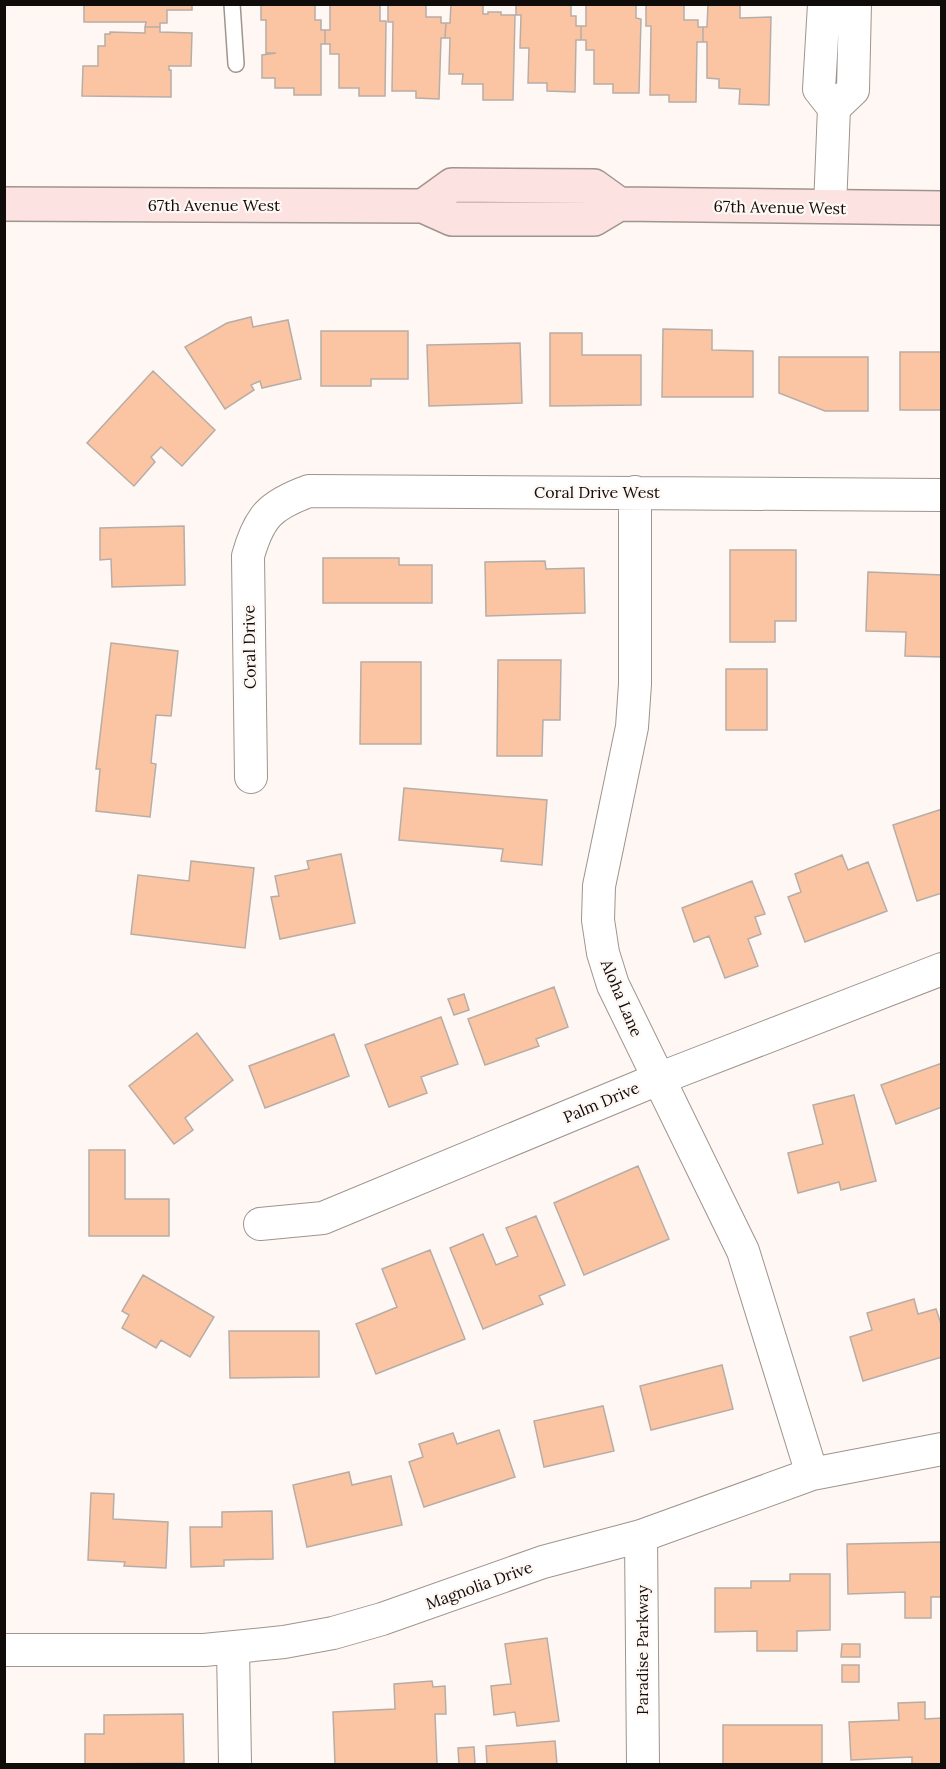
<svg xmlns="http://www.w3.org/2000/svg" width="946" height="1769" viewBox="0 0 946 1769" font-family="Lora,serif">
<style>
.building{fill:#fbc5a3;stroke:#b8ada6;stroke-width:1.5}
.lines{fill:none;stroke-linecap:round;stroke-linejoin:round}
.lane-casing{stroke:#9f948e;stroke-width:18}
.street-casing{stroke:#9f948e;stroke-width:34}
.secondary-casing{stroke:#9f948e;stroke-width:36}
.lane{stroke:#fff;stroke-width:15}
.street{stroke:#fff;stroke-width:32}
.secondary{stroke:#fce2e0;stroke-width:33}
.labels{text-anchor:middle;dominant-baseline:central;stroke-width:4.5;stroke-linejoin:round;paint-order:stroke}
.street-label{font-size:16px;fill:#100c0a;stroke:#fef7f3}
</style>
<rect width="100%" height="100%" fill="#fef7f3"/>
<path class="building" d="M84,4H192V10H167V23H160V27H145L146,22H84Z
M261,4H315V20H321V30H325V44H321V95H294V88H275V78H262V55L276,53H266V20H261Z
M330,4H380V21H386L385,96H359V88H339V54H330V44H325V30H330Z
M388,4H426V17H441V23H446L445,38H441L439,99L416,98V91H392L393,22H388Z
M451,4H483V14H488V12H501V15H515L513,100H483V84H462L463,74H449L450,38H445L446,23H450Z
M516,4H571V16H576V26H581V40H576L575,92L547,91V83H528L529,48H520L521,15H516Z
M586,4H636V18L641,19L639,93H613V84H594V50H586V40H581V26H586Z
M646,4H684V20H698V27H703V42H697L696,102H669V95H650L651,26H646Z
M708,4H740V18L771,17L769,105L739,104L740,89L719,88V79L707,78V42H703V27H707Z
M145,27H160V32L192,33L191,66H169V70H171V97L82,96L83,66H98V46H105V34H110V32L145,33Z
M251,317L253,327L288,320L301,379L262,388L260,381L251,385L254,390L225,409L185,347L227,323Z
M663,329L712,330V350L753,351V397H662Z
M321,331H408V379H371V386H321Z
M550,333H582V355H641V405L550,406Z
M520,343L522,403L429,406L427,345Z
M900,352H942V410H900Z
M779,357H868V411H825L779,393Z
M153,371L215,430L182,466L161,447L151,457L155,462L134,486L87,443Z
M184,526L185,585L112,587L111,559L100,560V528Z
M730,550H796V621H775V642H730Z
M323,558H399V565H432V603H323Z
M545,561L546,569L584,568L585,613L486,616L485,562Z
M868,572L942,575V657L905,656L906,632L866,631Z
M111,643L178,651L171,716L156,715L151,763L156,764L150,817L96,811L100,769H96Z
M498,660H561L560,720H543L542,756H497Z
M361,662H421V744H360Z
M726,669H767V730H726Z
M404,788L547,800L542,865L501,861L503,849L399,840Z
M942,809V893L917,901L893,825Z
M341,854L355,923L280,939L271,897L279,896L275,876L309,869L307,861Z
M842,855L848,870L868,862L887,911L805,942L788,897L801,892L795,874Z
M191,861L254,868L245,948L131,934L138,875L189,881Z
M752,881L765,914L755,917L761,934L748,939L758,966L725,978L709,936L694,942L682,908Z
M554,987L568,1027L536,1039L539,1046L485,1065L468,1019Z
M464,994L469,1010L454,1015L448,999Z
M441,1017L458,1064L421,1077L427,1093L389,1107L365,1045Z
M197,1033L233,1080L185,1118L193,1130L174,1144L129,1086Z
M334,1034L349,1076L265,1108L249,1066Z
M942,1063V1107L896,1124L881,1085Z
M854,1095L876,1181L841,1190L839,1182L798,1193L788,1153L823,1144L813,1105Z
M89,1150H125V1199H169V1236H89Z
M638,1166L669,1239L584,1275L554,1203Z
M536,1216L565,1285L539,1296L543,1304L483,1329L450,1248L483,1234L496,1265L518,1256L506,1228Z
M430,1250L465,1339L376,1374L356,1324L397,1307L382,1269Z
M143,1275L214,1317L190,1357L161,1340L156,1348L122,1328L129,1315L122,1311Z
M914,1299L918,1314L936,1309L942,1327V1357L863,1381L850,1337L872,1330L867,1313Z
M229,1331H319V1377L230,1378Z
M722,1365L733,1409L651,1430L640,1386Z
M603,1406L614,1451L544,1467L534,1421Z
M499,1430L515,1477L424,1507L409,1462L423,1457L419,1444L453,1433L457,1444Z
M349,1472L352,1485L391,1476L402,1525L307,1547L293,1485Z
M91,1493L114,1494L113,1519L168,1522L166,1568L124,1566L125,1562L88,1560Z
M272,1511L273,1559L224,1560V1566L191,1567L190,1527H222V1512Z
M942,1542V1597H931V1618H905V1592L848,1594L847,1544Z
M790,1574H830V1630L797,1631V1651H757V1631L715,1632V1588H751V1581H790Z
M547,1638L559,1721L517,1726L515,1712L494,1715L491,1686L511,1684L505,1644Z
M842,1644H860V1657H841Z
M842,1665H859V1682H842Z
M432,1681L433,1687L445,1686L446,1714H435L437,1764H335L333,1712L395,1709L394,1684Z
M925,1702V1719L942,1718V1764H912V1757L851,1760L849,1722L899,1720L898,1703Z
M183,1714L184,1763L85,1764V1734H104V1715Z
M723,1725H822V1764H723Z
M555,1741L557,1764H487L486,1746Z
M474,1747L475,1764H459L458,1748Z"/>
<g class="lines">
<defs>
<path id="lane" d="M232,4L236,64"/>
<path id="street" d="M824,4L819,89L834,108L830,207
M834,108L853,90L855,4
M635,492V684L632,727L599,886L598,920L603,953L613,985L743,1251L812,1474
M251,777L248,556C259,517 270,505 309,491L942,495
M260,1224L323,1218L658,1079L942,969
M641,1536L643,1764
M233,1648L235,1764
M4,1650H204L284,1642L333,1633L382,1619L543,1562L641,1536L812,1474L942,1449"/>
<path id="secondary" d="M4,204L423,206L452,219H594L619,204L942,208
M423,206L452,185L594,186L619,204"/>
</defs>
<use href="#lane" class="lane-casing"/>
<use href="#street" class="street-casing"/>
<use href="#secondary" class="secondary-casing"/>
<use href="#lane" class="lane"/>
<use href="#street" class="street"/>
<use href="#secondary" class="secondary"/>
</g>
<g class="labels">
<g class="street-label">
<text x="214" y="205">67th Avenue West</text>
<text transform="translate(780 207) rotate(1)">67th Avenue West</text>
<text x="597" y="492">Coral Drive West</text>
<text transform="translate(249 647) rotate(-91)">Coral Drive</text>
<text transform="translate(622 998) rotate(67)">Aloha Lane</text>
<text transform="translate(601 1102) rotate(-23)">Palm Drive</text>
<text transform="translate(479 1585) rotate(-20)">Magnolia Drive</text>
<text transform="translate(642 1650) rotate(-90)">Paradise Parkway</text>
</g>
</g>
<rect width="946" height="1769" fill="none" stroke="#100c0a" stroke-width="12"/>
</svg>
